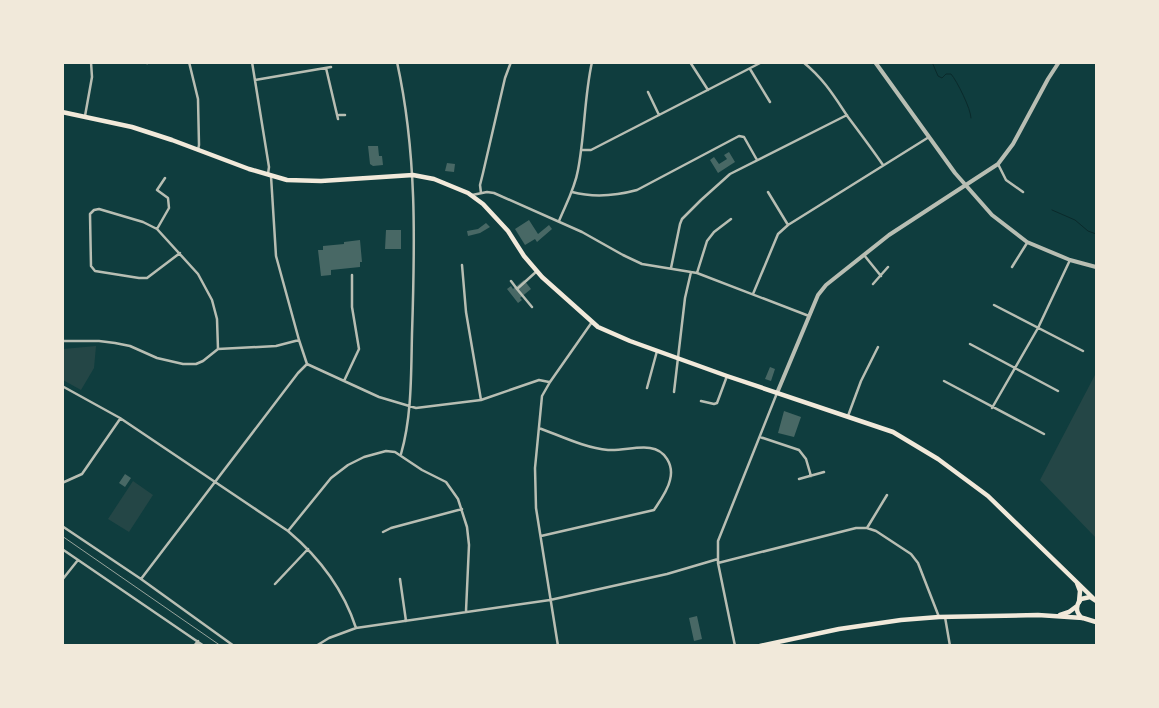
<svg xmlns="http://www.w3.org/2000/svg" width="1159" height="708" viewBox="0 0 1159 708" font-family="'Noto Sans',sans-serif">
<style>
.green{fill:#244646}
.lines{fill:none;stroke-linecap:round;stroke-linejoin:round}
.stream{stroke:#0a2a2b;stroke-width:1}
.building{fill:#486865}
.minor{stroke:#b8beb3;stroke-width:2.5}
.tertiary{stroke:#b8beb3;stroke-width:4}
.primary{stroke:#f1e9da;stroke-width:4.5}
.trunk{stroke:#f1e9da;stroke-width:4.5}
.rail{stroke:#97a49c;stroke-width:1}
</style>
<rect width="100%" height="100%" fill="#0f3d3e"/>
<path class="green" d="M96,346L94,368L81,390L63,380V349Z
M1096,373V538L1040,480Z
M133,481L153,495L129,532L108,519Z"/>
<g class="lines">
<path class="stream" d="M932,62L938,76L942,78L946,74H951C957,81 971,109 971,118
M1052,210L1075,220L1088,231L1096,234"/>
</g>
<path class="building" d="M368,146H378L379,156H382L383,165L373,166L370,164Z
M729,152L735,162L718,173L710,160L714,157L719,164L727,159L724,155Z
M447,163L455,164L454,172L445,171Z
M529,220L538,234L549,225L552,229L537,242L535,239L525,245L515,229Z
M486,223L490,227L480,233L468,236L467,231L478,229Z
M386,230H401V249H385Z
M360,240L362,262H360V267L331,270V275L321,276L318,250H323V246L344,244V242Z
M524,280L531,289L520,298L522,300L518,303L507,289L511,286L513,289Z
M770,367L775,369L771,381L765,379Z
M784,411L801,417L794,437L778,433Z
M125,474L131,478L125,487L119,483Z
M697,616L702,639L694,641L689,618Z"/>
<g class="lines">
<path class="minor" d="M189,62L198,99L199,145L198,150
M252,62L269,167L268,174
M397,62C417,153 415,242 412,334C411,373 412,416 401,454
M690,62L708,90
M803,62C824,79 834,96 848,117C860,133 872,149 883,165
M147,63L151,62
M326,68L338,119
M750,69L770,102
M255,80L331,67
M648,92L659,115
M339,115H345
M85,116L92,77L91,62
M581,150H591L762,62
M998,164L1006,180L1023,192
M271,176L276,256L299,340L307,364
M572,192C595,198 615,196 637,190L739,136L744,137L757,160
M768,192L788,225
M481,193L480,185L483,173L505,78L511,62
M472,195L487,192L494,193L582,232L623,255L642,264L697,273L809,316
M559,221C566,204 575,188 578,170C585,134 584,98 592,62
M157,229L169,208L168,198L157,190L165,178
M180,253L147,278H139L95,271L91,266L90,214L94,210L99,209L143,222L157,229L198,274L212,300L217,319L218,349
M864,255L881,276
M462,265L466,312L481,400
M1012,267L1027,243
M671,268L680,224L682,219L701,200L730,174L847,115
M697,273L707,241L714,232L731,219
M511,281L517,289
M873,284L888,267
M753,294L778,234L788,225L929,137
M994,305L1083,351
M532,307L517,289L537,271
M62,341H99L115,343L130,346L157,358L183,364H196L203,361L218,349L276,346L299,340
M970,344L1058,391
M307,364L379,397L416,408L481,400L539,380L549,382
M344,381L359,349L352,307V275
M944,381L1044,434
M62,386L120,418L288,531C320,558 343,588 356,628
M647,388L657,351
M674,392L685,298L691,272
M701,401L714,404L717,403L727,376
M992,408L1038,328L1070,260
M848,416L861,381L878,347
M539,428C561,436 585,448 608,450C622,451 637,446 650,448C665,450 674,465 670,480C668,490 660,501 654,510L541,536
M760,437L799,450L806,459L811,476
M799,479L824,472
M62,483L82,474L120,419
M62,526L141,579L234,646
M867,528L887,495
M288,531L331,478L348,465L364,457L386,451L395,452L422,470L446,482L458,499L467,527L469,545L466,611
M383,532L391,528L462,509
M62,549L204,646
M718,563L856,528H867L876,531L911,554L918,563L939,617
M141,579L298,373L307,364
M400,579L406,621
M62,580L78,560
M275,584L308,549
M945,617L950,646
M194,646L198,641
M316,646L329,638L356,628L550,600L667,574L718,559
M558,646L536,508L535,468L542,396L550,382L592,322
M735,646L718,563V541L777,393"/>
<path class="tertiary" d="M875,62L955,173L992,215L1027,242L1070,260L1096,267
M777,393L818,295L826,285L889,235L998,164L1013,144L1048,79L1059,62"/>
<path class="primary" d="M62,112L132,127L172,140L249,169L287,180L321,181L413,175L434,179L468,193L483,204L508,231L524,256L542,277L598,327L630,341L727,376L893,432L938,459L988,496L1093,598
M1077,583L1080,591L1079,602"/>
<path class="trunk" d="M1060,615L1069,612L1077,606
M1082,618C1075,612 1076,605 1081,599L1090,597L1096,601
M760,646L839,629L901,620L939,617L1038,615L1083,618L1096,622"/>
<path class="rail" d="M62,536L221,646"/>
</g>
<rect width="1159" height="708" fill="none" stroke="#f1e9da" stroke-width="128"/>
</svg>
